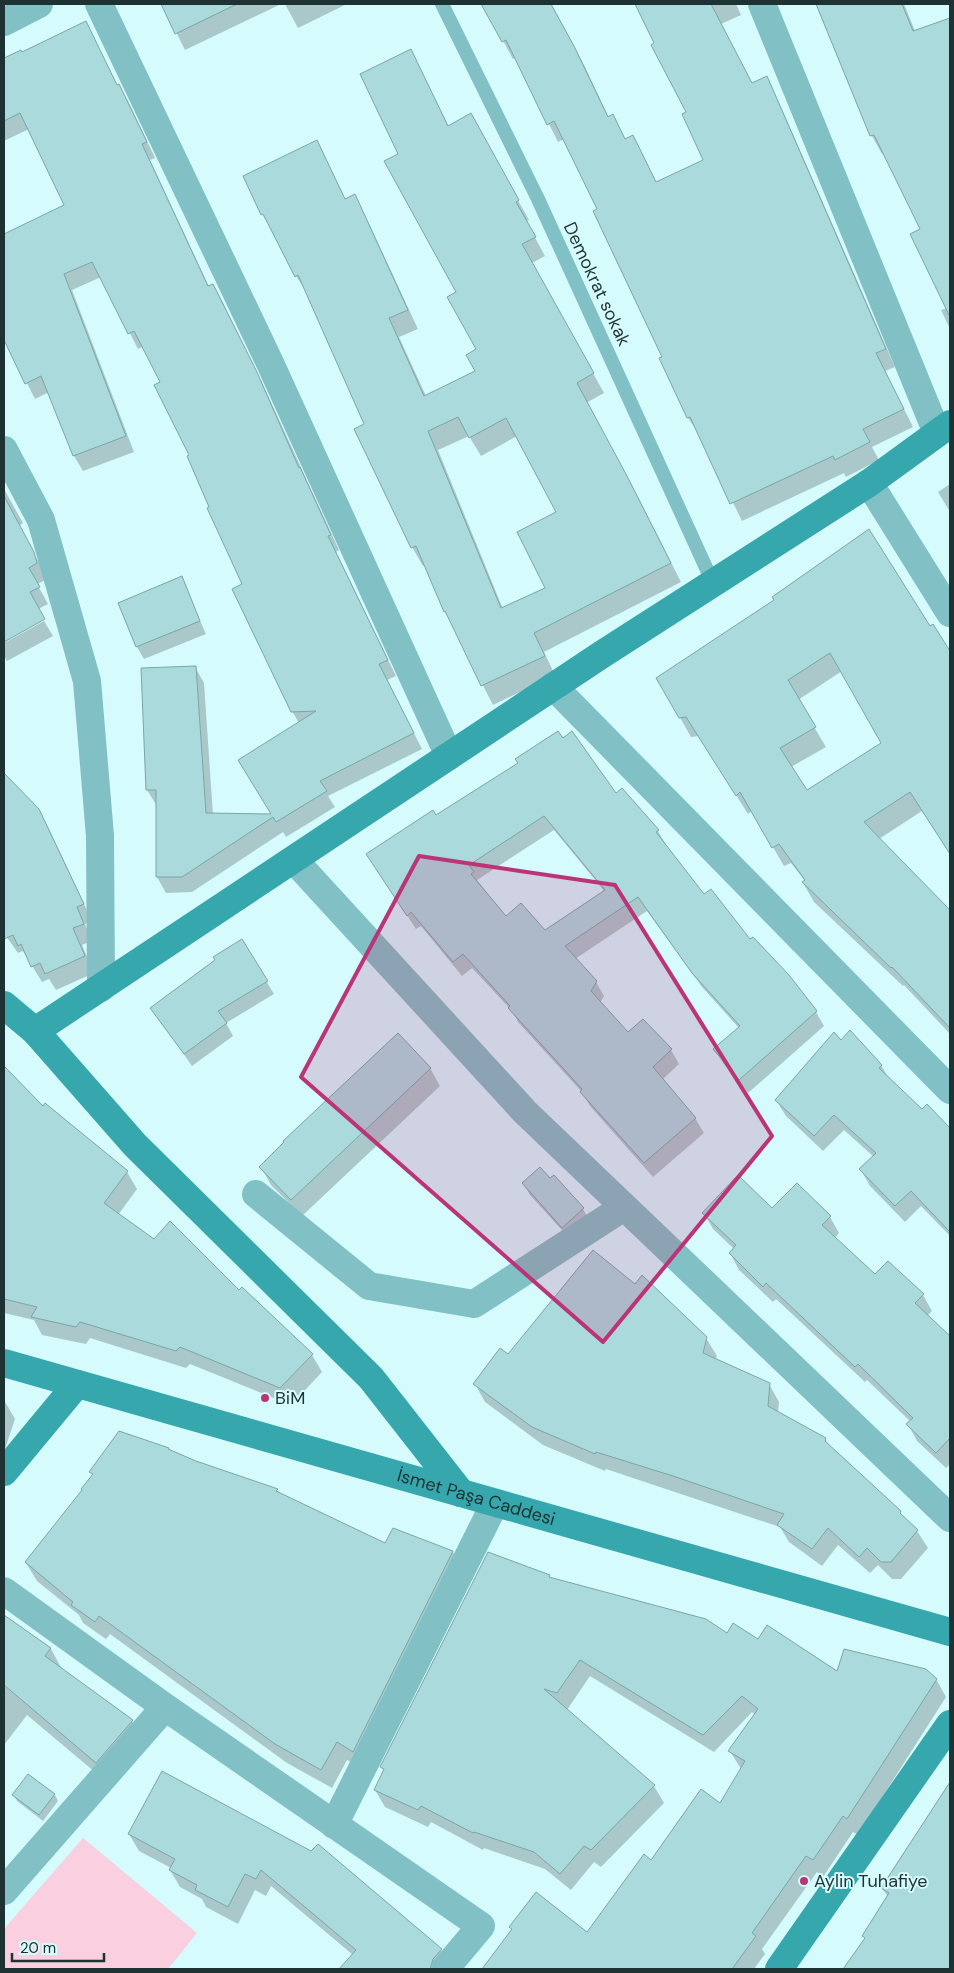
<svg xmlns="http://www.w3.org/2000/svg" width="954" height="1973" viewBox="0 0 954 1973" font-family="'DM Sans',sans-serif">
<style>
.green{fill:#facfdf}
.shadow{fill:#0003;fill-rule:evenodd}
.building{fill:#abdadd;stroke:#79a6a9;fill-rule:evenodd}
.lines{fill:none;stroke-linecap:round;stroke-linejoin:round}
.lane{stroke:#81c0c4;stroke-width:14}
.street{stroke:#81c0c4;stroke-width:28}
.secondary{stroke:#36a7ad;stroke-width:28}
.marked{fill:#ba3477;fill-opacity:0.2;stroke:#ba3477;stroke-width:4;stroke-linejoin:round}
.poi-dot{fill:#ba3477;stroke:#d5fbfd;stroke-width:2}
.labels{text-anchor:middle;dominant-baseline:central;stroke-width:4;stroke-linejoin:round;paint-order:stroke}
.street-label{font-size:18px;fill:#1f3233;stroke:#d5fbfd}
.poi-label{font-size:18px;fill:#1f3233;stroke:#d5fbfd;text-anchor:start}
</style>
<rect width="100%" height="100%" fill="#d5fbfd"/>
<path class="green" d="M83,1838L197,1933L168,1969H4V1929Z"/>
<path class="shadow" d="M162,4H281L185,50Z
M285,4H347L298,28Z
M483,4H551L585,67L609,118L612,116L626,140L642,155L657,183L705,161L688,113L636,4H736L741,15L721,24L752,84L766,78L776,96L895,367L885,371L913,427L872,447L879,460L846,477L844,473L742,521L700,435L688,418L661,359L663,358L599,210L564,139L558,142L516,58L513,59Z
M816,4H904L915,31L950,19V102L946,103L950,112V329L941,310L947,308L921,229L884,153L882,154L872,136Z
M86,23L117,86L119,85L128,101L155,158L150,160L209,287L213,285L222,301L264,387L339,550L336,552L396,676L387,680L422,749L328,796L335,807L286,837L283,832L192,892L166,893L157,877V806L147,790L195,667L204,683L213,815H273L299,723L292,711L162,382L144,346L138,349L101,277L72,290L134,452L83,471L74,456L49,392L35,399L4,337V235L66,205L29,129L4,141V60Z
M411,51L449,127L481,134L529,220L526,221L545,256L532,263L604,393L586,403L638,497L681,582L544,652L555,675L493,705L445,611L426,565L423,566L412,547L366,425L308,294L296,276L263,215L245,177L317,142L346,200L354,196L365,215L418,329L399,337L426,396L477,372L478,350L458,293L400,154ZM469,436L481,456L517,436L558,513L547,588L503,609L438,450Z
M950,484V512L938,492Z
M4,489L23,523L19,526L43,570L46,580L37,584L48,604L38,609L43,619L4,640Z
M181,578L206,634L144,659L137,647L119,603Z
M44,621L53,636L7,661L4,656V643Z
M932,626L950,653V849L948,850L922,811L879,839L950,912V1034L904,985L903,986L814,902L803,883L805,881L791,863L784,866L752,811L748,814L699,736L691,737L658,679ZM842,671L883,743L807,792L791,767L826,747L798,700Z
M562,740L616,794L658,831L666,845L704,896L788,976L816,1012L824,1026L748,1093L723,1063L715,1049L739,1028L702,987L647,911L575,959L596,982L604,996L600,1003L628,1034L671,1050L679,1064L662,1080L695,1118L704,1133L653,1177L590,1106L581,1091L518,1022L513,1012L472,968L462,976L421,926L416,929L376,869L436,817ZM554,830L605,892L545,931L506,918L477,880Z
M4,775L38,809L48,827L92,921L85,924L92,941L82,945L94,973L56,990L49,979L42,982L23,951L18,953L4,933Z
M242,941L274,994L226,1023L233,1036L192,1066L152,1009Z
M841,1042L881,1065L889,1079L922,1111L927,1106L950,1130V1236L921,1206L905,1222L870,1186L861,1170L874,1157L844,1130L823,1151L786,1116L776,1100Z
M430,1068L440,1086L302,1216L271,1185L261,1167Z
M6,1070L43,1107L127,1172L137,1189L118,1215L154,1241L239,1291L312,1355L322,1372L291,1405L190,1364L186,1368L90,1338L86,1344L42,1335L34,1320L4,1313V1073Z
M550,1180L583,1209L590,1221L570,1239L530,1195L523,1183Z
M797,1184L830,1217L839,1233L835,1238L875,1276L923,1295L932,1311L927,1316L950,1338V1464L946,1468L917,1441L908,1424L911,1422L867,1380L865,1382L776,1299L773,1302L739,1270L730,1253L734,1249L713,1229L704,1213L772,1210Z
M635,1285L706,1338L717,1356L715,1360L769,1384L779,1402L778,1413L825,1439L831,1448L900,1512L904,1519L917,1531L928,1548L901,1579H892L878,1565L870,1573L838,1545L822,1566L789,1542L780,1527L606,1469L605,1471L543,1445L485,1402L475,1384L508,1356Z
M4,1400L15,1419L4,1452Z
M168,1449L170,1451L195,1463L277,1490L280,1494L386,1544L394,1530L453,1552L463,1571L364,1769L347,1760L332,1788L287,1763L110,1634L106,1639L83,1623L79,1615L37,1581L26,1563L93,1476L91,1472Z
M549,1576L551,1579L727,1635L759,1640L838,1673L936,1679L946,1697L858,1835L853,1832L823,1877L817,1872L762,1949L765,1954L754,1969H483L512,1931L511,1927L587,1934L652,1861L721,1805L741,1769L730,1751L755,1715L752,1712L714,1752L590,1676L567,1710L654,1786L664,1803L601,1867L594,1862L571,1890L545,1869L484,1848L483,1850L431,1822L428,1827L385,1807L375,1790L384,1771L382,1767Z
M4,1617L51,1649L63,1671L132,1721L144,1742L108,1783L27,1715L4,1745Z
M162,1772L441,1950L451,1967L449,1969H340L353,1955L271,1886L266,1896L255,1890L238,1924L206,1907L202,1899L180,1887L170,1870L171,1868L139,1851L129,1834Z
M29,1775L55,1795L58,1801L43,1821L17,1801L14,1795Z
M950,1786V1969H845L865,1940L863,1936L888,1897L882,1888Z"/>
<path class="building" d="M161,4H237L175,34Z
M481,4H551L575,48L608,117L613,114L625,139L633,135L656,182L703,160L682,114L686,112L651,45L654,43L635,4H711L752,83L767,76L886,349L876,353L904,409L863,429L870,442L835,460L833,456L730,504L690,417L687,418L659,358L662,357L593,211L597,209L554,121L547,125L506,40L502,42Z
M816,4H902L913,31L950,18V317L910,234L920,229L874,135L870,136Z
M86,21L117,85L119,84L147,142L142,144L208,286L213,284L256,370L299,468L300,467L331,535L328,536L388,660L379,664L414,733L320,781L327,791L276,822L273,817L182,877H156V790H146L141,668L196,666L206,813L271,814L238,760L316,711L291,712L232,589L242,584L207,508L209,507L187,456L189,455L154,385L160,382L134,331L128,334L92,262L64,274L126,436L73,456L41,376L25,384L4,340V234L64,205L20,113L4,121V58L21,50L22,52Z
M411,49L448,126L471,113L519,200L516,202L536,237L522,244L594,373L577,383L627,476L671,563L534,633L545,656L481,686L445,611L444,612L416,546L411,548L354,429L364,424L298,275L295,277L263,214L261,215L243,176L317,140L345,199L355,194L408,310L389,318L424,396L475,371L466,355L476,349L447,297L456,292L384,161L398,154L360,74ZM458,417L469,438L506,418L556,512L517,532L545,588L501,608L428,431Z
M4,496L34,552L37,563L29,568L40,587L30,592L45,619L4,642Z
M869,529L930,626L933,624L950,651V854L910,792L864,822L950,910V1028L892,967L891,968L802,882L805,880L779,844L772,848L740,792L736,796L686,717L679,718L656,678L774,600L772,597ZM830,653L881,743L807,790L780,748L816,727L788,680Z
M182,576L200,621L136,647L118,603Z
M558,731L563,738L572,731L616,793L622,788L659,830L656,832L704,894L711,889L750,939L753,937L789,975L817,1011L739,1080L713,1049L740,1026L692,973L638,897L565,946L597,981L591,991L628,1032L643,1019L672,1049L653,1067L696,1118L644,1163L580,1092L582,1089L508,1008L510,1006L463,954L453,962L411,912L407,916L366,854L433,810L436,815L518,763L515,759ZM544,816L605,890L545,930L521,903L506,916L471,874L474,872L469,865Z
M4,773L39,809L84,904L77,907L84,924L73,928L85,956L45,974L40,963L31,967L21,944L18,946L13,935L4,939Z
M242,939L268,981L218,1011L227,1023L184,1054L150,1008L215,960L213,957Z
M850,1030L882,1065L879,1068L922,1109L927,1104L950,1128V1232L911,1191L895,1206L859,1169L876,1153L834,1115L814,1136L775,1100L834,1032L841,1040Z
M398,1033L431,1068L291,1200L259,1167L284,1142L283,1141Z
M4,1066L43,1106L45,1103L128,1171L104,1203L154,1239L170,1221L239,1290L242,1287L313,1354L280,1388L180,1347L176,1351L80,1322L76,1327L31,1317L37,1307L4,1299Z
M540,1167L550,1178L554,1175L584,1208L562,1228L522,1183Z
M738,1175L772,1208L797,1183L831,1216L822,1225L875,1274L888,1261L924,1294L915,1303L950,1336V1438L936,1453L906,1424L913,1418L858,1364L855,1367L766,1283L763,1287L729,1253L736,1245L702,1213Z
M593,1250L635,1284L642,1275L707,1337L703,1353L770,1383L768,1406L826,1438L825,1441L901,1511L900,1513L918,1530L891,1562H881L867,1548L859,1557L828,1528L812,1549L777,1525L784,1514L673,1476L596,1452L595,1454L532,1427L473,1384L500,1348L508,1354Z
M119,1431L169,1448L168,1449L196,1461L278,1489L276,1491L385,1543L393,1528L453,1551L353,1752L337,1742L321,1770L275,1744L99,1616L95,1622L71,1605L73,1602L25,1562L82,1490L81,1489L93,1474L89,1472Z
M488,1552L550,1575L549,1577L706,1619L727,1633L733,1623L758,1639L767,1625L837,1671L844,1649L926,1669L937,1679L847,1819L843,1816L813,1860L806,1856L752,1933L756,1936L732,1969H482L512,1929L509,1927L536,1892L587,1932L644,1854L651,1860L701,1789L720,1803L745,1761L728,1751L758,1709L742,1696L703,1735L580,1660L557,1693L544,1689L655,1785L591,1850L584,1846L560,1874L534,1852L474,1832L473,1833L421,1806L418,1810L374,1790L384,1769L380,1767Z
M4,1615L51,1648L45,1656L133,1720L96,1763L4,1685Z
M162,1771L311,1851L318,1844L442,1949L433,1959L430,1969H339L356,1950L261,1870L256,1879L245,1874L228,1907L195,1890L197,1885L169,1870L175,1859L128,1834Z
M28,1774L55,1794L39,1815L12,1795Z
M950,1782V1969H843L865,1938L862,1936L889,1893L881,1888Z"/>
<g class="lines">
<path class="lane" d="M442,4L538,199L713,583"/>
<path class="street" d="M99,4L270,363L449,756
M762,4L937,433
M4,22L39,4
M4,450L41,520L87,681L100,836L101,988
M869,483L950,613
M553,686L950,1090
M294,860L525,1112L950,1518
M256,1194L369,1286L474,1304L624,1207
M4,1591L165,1707L481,1926L445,1969
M334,1825L495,1503
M4,1891L165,1707"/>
<g class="secondary">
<path d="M4,1005L35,1031L135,1145L371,1378L461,1493"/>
<path d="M35,1031L601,655L869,483L950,424"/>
<path id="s1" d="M4,1363L950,1632"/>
<path d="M4,1472L77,1384"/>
<path d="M779,1969L950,1724"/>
</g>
</g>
<path class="marked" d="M419,856L615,885L772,1136L603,1342L301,1077Z"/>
<g class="poi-dot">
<circle cx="265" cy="1398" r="5"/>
<circle cx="804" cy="1881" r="5"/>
</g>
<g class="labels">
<g class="street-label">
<text transform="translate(597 284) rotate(65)">Demokrat sokak</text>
<text stroke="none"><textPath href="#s1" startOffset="491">İsmet Paşa Caddesi</textPath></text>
</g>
<g class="poi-label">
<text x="275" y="1398">BiM</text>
<text x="814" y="1881">Aylin Tuhafiye</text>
</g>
</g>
<rect width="954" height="1973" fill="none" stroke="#1f3233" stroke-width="10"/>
<path d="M12 1953v8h92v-8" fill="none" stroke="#1f3233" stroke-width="2.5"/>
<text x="20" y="1953" font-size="15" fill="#1f3233" stroke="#d5fbfd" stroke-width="4" paint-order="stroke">20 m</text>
</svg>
